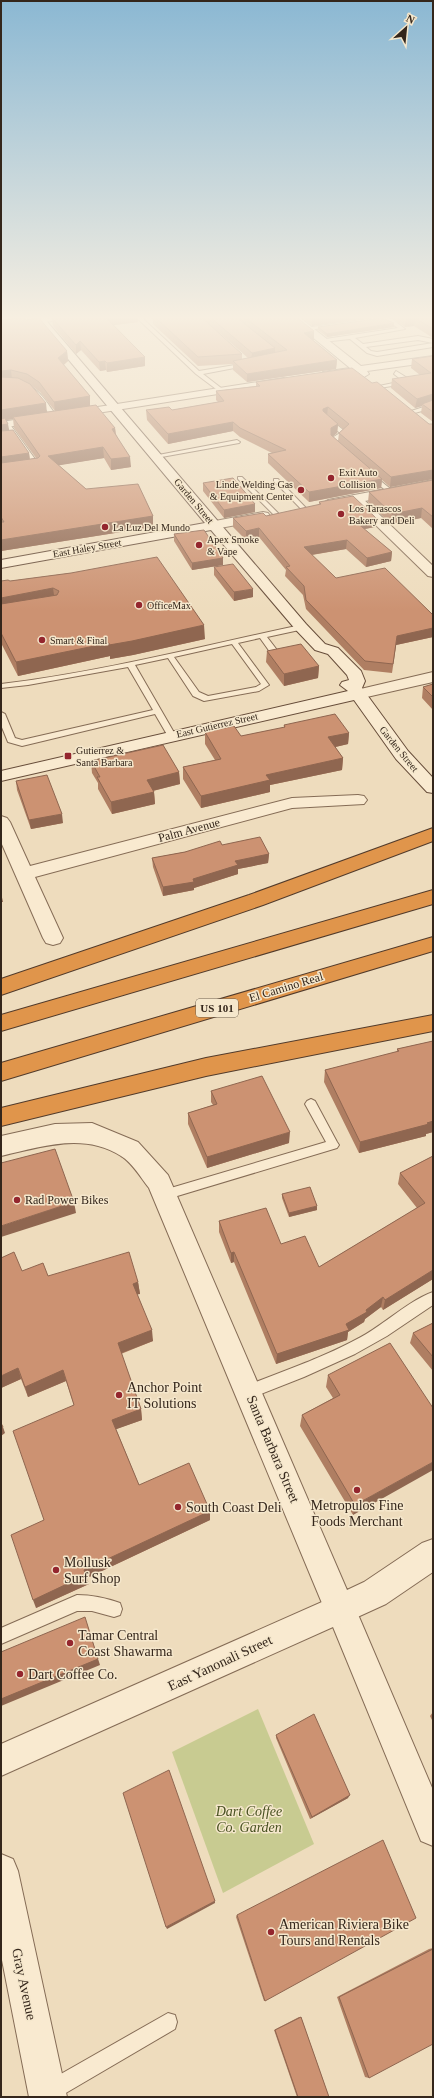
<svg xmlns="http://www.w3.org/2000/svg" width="434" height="2098" viewBox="0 0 434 2098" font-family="'Times New Roman',serif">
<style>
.green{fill:#c8cb91}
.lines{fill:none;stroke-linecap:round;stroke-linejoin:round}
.service-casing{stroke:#856c56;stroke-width:2}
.minor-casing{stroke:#856c56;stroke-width:2}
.tertiary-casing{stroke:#856c56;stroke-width:2}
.secondary-casing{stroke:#674d3a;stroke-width:2}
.motorway-casing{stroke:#523b2b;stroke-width:2}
.service{fill:#f9ead0;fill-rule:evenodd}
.minor{fill:#f9ead0;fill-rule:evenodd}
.tertiary{fill:#f9ead0;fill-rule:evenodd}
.secondary{fill:#f9ead0;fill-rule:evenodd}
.motorway{fill:#e0954b;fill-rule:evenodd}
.wall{fill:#af7e62;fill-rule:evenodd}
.shaded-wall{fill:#8f6650}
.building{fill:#cc9272;stroke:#8f6650}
.poi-dot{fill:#94262e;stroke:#f5e7cc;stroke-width:1.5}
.labels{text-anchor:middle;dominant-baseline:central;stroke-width:3;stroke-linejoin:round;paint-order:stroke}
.far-poi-label{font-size:10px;fill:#34261b;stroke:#f5e7cc;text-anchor:start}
.far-street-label{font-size:10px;fill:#34261b;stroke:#f5e7cc}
.shield{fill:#f5e7cc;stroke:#6e6050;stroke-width:1}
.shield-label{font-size:11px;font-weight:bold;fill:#34261b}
.street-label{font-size:12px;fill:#34261b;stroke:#f5e7cc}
.poi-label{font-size:12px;fill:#34261b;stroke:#f5e7cc;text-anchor:start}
.near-poi-label{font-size:14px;fill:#34261b;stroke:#f5e7cc;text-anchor:start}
.near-street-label{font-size:14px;fill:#34261b;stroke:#f5e7cc}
.near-park-label{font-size:14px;font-style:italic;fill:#485121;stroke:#f5e7cc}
</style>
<rect width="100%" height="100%" fill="#eedcbd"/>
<path class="green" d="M258,1709L314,1844L223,1893L172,1752Z"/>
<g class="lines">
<defs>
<path id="service" d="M136,317H141L199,371L247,363L250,365L203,374L225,391L220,392L196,374Z
M383,317L392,319L405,329L355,338L363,344L418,336L433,339V343L418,340L366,347L371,351L377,352L433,343V347L377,356L367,353L350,339L322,342L319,340L398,328L388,321L382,320L308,330L305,328Z
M396,371L409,379V381L405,384L379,388V386L403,381L394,374Z
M12,381C37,384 44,398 57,417L56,418H52C36,396 31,383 1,386V382Z
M433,404V408L411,414L408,412Z
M327,417L347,433L336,442L343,448V450H339L330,442L332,438L340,433L325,420L324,419Z
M5,423H9L40,466L39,467L1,473V469L33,465L4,424Z
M237,440L240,442L239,443L156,458L153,456Z
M368,474H372L393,491V493H389L368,476Z
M238,477H242L278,513V515H274L238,479Z
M274,479H278L306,508V510H302L274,481Z
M301,625H304V629L267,637L277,650L276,652H270L260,638L238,643L269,685L259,691L204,701L193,696L168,658L135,665L176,736L175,738H169L155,714L22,746L8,742L1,725V712L5,714L15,738L22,740L153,710L128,667L28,685L1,688V684C102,672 202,646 301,625ZM232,644L261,684L256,687L208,696L199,692L174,657Z
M311,1099L315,1101L337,1142L339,1145L337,1148L164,1200L160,1199L158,1195L160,1191L164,1190L326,1142L305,1104L307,1101Z
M433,1292V1305L387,1336L355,1354L304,1377L248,1399L243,1397L241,1392L243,1387C283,1371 323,1358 361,1337C385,1324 408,1301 433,1292Z
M77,1595C92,1595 106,1598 120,1603L122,1609L120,1615L114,1617L92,1611H77L1,1644V1628Z
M168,2013L175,2015L177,2022L175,2029L59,2097H45L42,2090L45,2083Z"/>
<path id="minor" d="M38,317H66L61,320L1,327V321Z
M288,317H299L361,366L433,356V362L367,371L369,374L364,377L356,373L323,376L322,374L323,372L350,368Z
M284,378L289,381L288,383L72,417L66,414L72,411Z
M41,416L47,419L45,421L1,428V422Z
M356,495L360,496L433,566V577L428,576L352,502L350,499L352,496Z
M358,795L364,796L367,800L364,804L292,808L35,877L63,938L60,943L53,945L46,943L43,938L1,842V816L7,818L10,822L30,866L292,798Z
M340,1594L351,1598L433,1790V1846L421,1841L333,1627L1,1776V1744Z
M1,1854L13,1859L18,1871L67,2097H29L1,1955Z"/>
<path id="tertiary" d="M433,480V488L328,508L321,504L328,500Z
M263,512L268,513L270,516L268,519L215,529L208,525L215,521Z
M433,672V682L358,699L352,697L350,694L352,691Z
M92,1123L138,1142L168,1175L347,1590L364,1582L422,1543L433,1539V1572L386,1604L340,1625L329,1620L149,1188C141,1178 132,1162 121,1156C84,1132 40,1147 1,1156V1136L55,1124Z"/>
<path id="secondary" d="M33,317H43L306,624L325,644L338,648L361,671L365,681L362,688L408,751L433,778V793L427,792L396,759L354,700L1,781V771L348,691L340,685L342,682L349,680L347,675L328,654L315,650L296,630L211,530L1,568V560L205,523Z"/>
<path id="motorway" d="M433,828V841L263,905L1,995V979L249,895Z
M433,890V904L1,1031V1015Z
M433,937V951L1,1081V1063Z
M433,1015V1031L206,1076L1,1126V1108L206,1058Z"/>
</defs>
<use href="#service" class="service-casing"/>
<use href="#minor" class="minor-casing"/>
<use href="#tertiary" class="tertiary-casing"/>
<use href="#secondary" class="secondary-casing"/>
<use href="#motorway" class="motorway-casing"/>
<use href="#service" class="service"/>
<use href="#minor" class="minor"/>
<use href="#tertiary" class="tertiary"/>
<use href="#secondary" class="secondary"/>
<use href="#motorway" class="motorway"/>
</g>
<path class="wall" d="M143,317H296L314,331V340H313L337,360L336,369L247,382L233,370V364L198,366L153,324V318H145ZM216,330L248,358L242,359V354Z
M301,317H374L312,326Z
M389,317H433V338L414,326L405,327L392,318Z
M52,318L138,322L114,325L145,357V366L107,372L106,370L100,371L81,350L76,354L53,326Z
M5,320H26L67,351L68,361L64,365L90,396V406L115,428L116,434L131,467L111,470L104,458L58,465L86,489L153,516V527L1,551V425ZM32,386L40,392L55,411L47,412ZM13,419L14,428L36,458L30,459L29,453L9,431L6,420Z
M394,323V327L327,337L318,330V327Z
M433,356V422L421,413L422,406L415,408L391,388L392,379L420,375L411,368L412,359Z
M256,382L372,383L429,424H433V479L390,487L382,480L381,488L309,502L268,463V454L272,453L240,437L233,431L168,444L147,420L146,410H172L218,402L216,400V391L256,386ZM338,425L343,429L339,433L338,441L333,436L337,433Z
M433,480V529L421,518L391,524L368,502L369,492Z
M203,483L255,504V512L224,518L203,491Z
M319,502L376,518L375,527L364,529L392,552L391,561L366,567L346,549L312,555L336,578L433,615V637L396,645L392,673L364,670L306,609L303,595L285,576L286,570L259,537L246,540L233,527V518L266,516L319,505Z
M174,534L223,558V565L192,570L174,541Z
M214,567L253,597L234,601L214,575Z
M71,573L205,639L133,655L110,659V656L18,676L1,643V581H10Z
M267,651L319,666L318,678L284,686L266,662Z
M433,684V710L422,698L423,687Z
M284,725L349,733L348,744L335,747L343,758L342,770L270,785V792L201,808L183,779V767L215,760L205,744V732L241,736L284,728Z
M91,761L179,772L180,784L153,791L154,792L155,804L112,814L98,789V783L92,773Z
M16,781L63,823L31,829L17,790Z
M222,845L269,854L268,863L238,869V874L194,888V890L163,896L153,867L152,858Z
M433,1041V1132L426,1134V1136L359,1153L324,1082L325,1070L397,1052V1049Z
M211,1091L289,1143L207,1168L188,1124V1113L213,1105L211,1102Z
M433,1156V1279L383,1310L381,1307L365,1319L364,1322L348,1332L347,1340L276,1364L234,1262L231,1263L219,1232V1221L281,1244L319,1267L417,1208L398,1184L400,1173Z
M282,1194L317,1210L289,1217L282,1198Z
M22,1271L48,1276L138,1282L140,1294H137L153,1341L121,1354L141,1409L142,1420L116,1429L139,1485L210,1511V1520L87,1578L89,1584L36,1608L44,1520L74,1405L66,1381L28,1397L21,1379L1,1388Z
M433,1323V1371L410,1343L413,1333Z
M328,1375L433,1408L353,1515L300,1426L302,1415L333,1398L326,1387Z
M433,1712V1722L430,1716Z
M276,1735L348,1798L310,1819L276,1738Z
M237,1915L265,2001H264L236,1917Z
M433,1948L369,2078L365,2077L337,1997L429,1949Z
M299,2017H301L329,2097H297L274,2030Z"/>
<path class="shaded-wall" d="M115,317H138V322L107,326L106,318Z
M312,317H374L312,326Z
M415,318L414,326L405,327L406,319Z
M394,323V327L327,337V334Z
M314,331V340L303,342L304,333Z
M80,341L81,350L76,354V345Z
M275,348V357L251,361L252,353Z
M67,351L68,361L59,368L58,358Z
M145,357V366L107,372V363Z
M337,360L336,369L247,382V374Z
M105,361L106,370L100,371L99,362Z
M11,370L12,380L1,381V371Z
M433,394V403L422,404V406L415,408L417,399Z
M90,396V407L55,412L54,402Z
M46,403L47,413L13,417V419L1,421V410Z
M328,407L327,416L322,418L323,409Z
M233,422V431L168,444V434Z
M8,424L10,435L1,436V425Z
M338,424L337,433L331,438V428Z
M115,428L116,439L112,429Z
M103,447L104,458L49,467L48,456Z
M29,453L30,464L1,467V457Z
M130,457L131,467L111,470V459Z
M433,470V479L390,487L391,477Z
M382,479L381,488L309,502V492Z
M255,504V512L224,518V510Z
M422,508L421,518L391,524L392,514Z
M153,516V527L1,551V540Z
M376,518L375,527L355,531L356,522Z
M259,528V537L246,540V531Z
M347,540L346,549L304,556V547Z
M392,552L391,561L366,567L367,558Z
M223,558V565L192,570V563Z
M53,588L55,602L1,611V598Z
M253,589V597L234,601V592Z
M204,625L205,639L133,655L110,659V656L18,676L16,662L109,643Z
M433,628V637L396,645L392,673L397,636Z
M319,666L318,678L284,686V674Z
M349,733L348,744L327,749L328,737Z
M343,758L342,770L270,785V792L201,808V796L266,775Z
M179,772L180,784L148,792L147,780Z
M154,792L155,804L112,814L111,802Z
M62,814L63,823L31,829L29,820Z
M269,854L268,863L238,869V874L194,888V890L163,896V887L193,879L235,861Z
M1,893L3,902H1Z
M433,1121V1132L426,1134V1136L359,1153L360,1142Z
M290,1132L289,1143L207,1168V1157Z
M74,1202L76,1213L1,1237V1226Z
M317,1206V1210L289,1217V1213Z
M234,1252V1262L231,1263V1253Z
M433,1270V1279L383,1310L385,1300Z
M138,1282L140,1294L134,1295L133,1284Z
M383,1297L381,1307L365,1319L364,1322L348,1332L347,1340L276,1364L277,1354L346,1324Z
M152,1330L153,1341L119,1354L118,1343Z
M18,1368L21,1379L1,1388V1376Z
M63,1370L66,1381L28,1397L25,1387Z
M141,1409L142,1420L114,1430L112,1420Z
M3,1427L5,1433L1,1436V1428Z
M433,1462V1470L353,1515L355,1505Z
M210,1511V1520L87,1578L89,1584L36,1608L33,1600L84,1570Z
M87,1624L100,1665L1,1706V1699Z
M350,1795L348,1798L310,1819L312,1817Z
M215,1901V1903L167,1929L166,1927Z"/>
<path class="building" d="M23,317L26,320L39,318L67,351L58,358L90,396L54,402L39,382L27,374L11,370L1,371V319L5,320Z
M59,317H115L106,318L145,357L107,363L105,361L99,362L80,341L76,345L52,318Z
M155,317H201L242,354L198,357Z
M210,317H236L275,348L252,353Z
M244,317H296L314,331L304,333L337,360L247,374L233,361L287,350Z
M404,317H433V329L415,318L406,319Z
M382,318L394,323L327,334L318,327Z
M433,356V394L417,399L392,379L431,373L412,359Z
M352,368L372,383L377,382L429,424H433V470L391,477L339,433L349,424L328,407L323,409V411L338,424L331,428V435L382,479L309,492L268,454L286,450L240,428L233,422L168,434L146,410L169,407L172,410L224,401L216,391L260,386L256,382Z
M1,377L18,378L30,384L46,403L1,410Z
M433,400V412L422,404Z
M96,405L115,428L112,429L130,457L111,459L103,447L48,456L86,489L138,484L153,516L1,540V522H4L1,517V463L38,458L40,456L13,417Z
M5,418L8,424L1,425V419Z
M13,430L29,453L1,457V431Z
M233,478L255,504L224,510L203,483Z
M433,480V517L422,508L392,514L369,492Z
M353,496L376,518L356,522L392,552L367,558L347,540L304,547L336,578L385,568L433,615V628L397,636L393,664L365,661L306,600L304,586L286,567L290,566L259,528L246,531L233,518L263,513L266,516L321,504L319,502Z
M204,530L223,558L192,563L174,534Z
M157,557L204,625L132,641L109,645V643L16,662L1,633V604L57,595L59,591L53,588L1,598V581L8,580L10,581L71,573Z
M233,564L253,589L234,592L214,567Z
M301,644L319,666L284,674L267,651Z
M433,684V697L423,687Z
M335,714L349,733L328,737L343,758L266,775L270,780L201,796L183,767L221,759L205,732L234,726L241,736L285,727L284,725Z
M163,745L179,772L147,780L154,792L111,802L97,777H100L91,761Z
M47,775L62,814L29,820L16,781Z
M260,837L269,854L235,861L238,865L193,879L194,882L163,887L152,858L185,852L220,841L222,845Z
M433,1041V1121L427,1123L429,1124L360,1142L325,1070L399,1051L397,1049Z
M262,1076L290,1132L207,1157L188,1113L217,1104L211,1091Z
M55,1149L74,1202L1,1226V1163Z
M433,1156V1270L385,1300L383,1297L366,1310L367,1312L346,1324L349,1330L277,1354L234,1252L231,1253L219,1221L266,1208L281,1244L305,1236L319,1267L425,1203L400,1173Z
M310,1187L317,1206L289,1213L282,1194Z
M14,1252L22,1271L43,1263L48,1276L129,1252L138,1282L133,1284L152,1330L118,1343L141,1409L112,1420L139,1485L189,1463L210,1511L84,1570L86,1575L33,1600L11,1535L44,1520L13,1431L74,1405L63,1370L25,1387L18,1368L1,1376V1258Z
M433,1323V1357L413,1333Z
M390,1343L433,1408V1462L355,1505L302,1415L340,1395L328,1375Z
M1,1423L3,1427L1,1428Z
M85,1617L98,1659L1,1699V1652Z
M314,1714L350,1795L312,1817L276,1735Z
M169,1770L215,1901L166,1927L123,1793Z
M383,1840L416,1918L265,2001L237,1915Z
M433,1949V2044L369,2078L339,1997Z
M301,2017L329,2097H298L275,2030Z"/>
<linearGradient id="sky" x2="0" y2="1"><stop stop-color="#8bb8d3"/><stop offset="0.52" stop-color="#f7efe1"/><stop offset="1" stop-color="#f7efe1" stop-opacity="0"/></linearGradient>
<rect width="434" height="611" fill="url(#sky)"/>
<g class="poi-dot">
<circle cx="331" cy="478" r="4"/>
<circle cx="301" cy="490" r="4"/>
<circle cx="341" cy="514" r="4"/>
<circle cx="105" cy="527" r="4"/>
<circle cx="199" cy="545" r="4"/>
<circle cx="139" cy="605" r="4"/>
<circle cx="42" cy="640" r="4"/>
<rect x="64" y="752" width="8" height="8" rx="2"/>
<circle cx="17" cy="1200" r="4"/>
<circle cx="119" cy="1395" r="4"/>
<circle cx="357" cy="1490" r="4"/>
<circle cx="178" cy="1507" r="4"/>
<circle cx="56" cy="1570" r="4"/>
<circle cx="70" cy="1643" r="4"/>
<circle cx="20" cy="1674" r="4"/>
<circle cx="271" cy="1932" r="4"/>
</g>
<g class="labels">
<g class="far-poi-label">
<text x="339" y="472">Exit Auto<tspan x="339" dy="12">Collision</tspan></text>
<text x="293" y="484" text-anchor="end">Linde Welding Gas<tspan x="293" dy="12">&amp; Equipment Center</tspan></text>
<text x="349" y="508">Los Tarascos<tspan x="349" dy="12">Bakery and Deli</tspan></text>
<text x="113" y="527">La Luz Del Mundo</text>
<text x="207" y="539">Apex Smoke<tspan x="207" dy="12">&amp; Vape</tspan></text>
<text x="147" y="605">OfficeMax</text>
<text x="50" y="640">Smart &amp; Final</text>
<text x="76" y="750">Gutierrez &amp;<tspan x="76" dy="12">Santa Barbara</tspan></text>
</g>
<g class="far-street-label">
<text transform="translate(194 501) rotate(50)">Garden Street</text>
<text transform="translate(87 548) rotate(-10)">East Haley Street</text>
<text transform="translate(217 725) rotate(-13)">East Gutierrez Street</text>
<text transform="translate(399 749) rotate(51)">Garden Street</text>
</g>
<rect class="shield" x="196" y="999" width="42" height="18" rx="3"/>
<g class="shield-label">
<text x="217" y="1008">US 101</text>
</g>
<g class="street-label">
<text transform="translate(189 830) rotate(-15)">Palm Avenue</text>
<text transform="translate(286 987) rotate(-17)">El Camino Real</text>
</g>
<g class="poi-label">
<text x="25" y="1200">Rad Power Bikes</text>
</g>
<g class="near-poi-label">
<text x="127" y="1387">Anchor Point<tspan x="127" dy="16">IT Solutions</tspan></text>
<text x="357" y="1505" text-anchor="middle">Metropulos Fine<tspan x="357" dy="16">Foods Merchant</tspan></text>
<text x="186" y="1507">South Coast Deli</text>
<text x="64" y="1562">Mollusk<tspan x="64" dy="16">Surf Shop</tspan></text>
<text x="78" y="1635">Tamar Central<tspan x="78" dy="16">Coast Shawarma</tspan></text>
<text x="28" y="1674">Dart Coffee Co.</text>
<text x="279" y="1924">American Riviera Bike<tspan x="279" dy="16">Tours and Rentals</tspan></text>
</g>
<g class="near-street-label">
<text transform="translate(273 1449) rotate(67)">Santa Barbara Street</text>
<text transform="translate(220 1663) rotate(-25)">East Yanonali Street</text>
<text transform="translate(24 1984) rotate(78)">Gray Avenue</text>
</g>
<g class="near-park-label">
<text x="249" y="1811">Dart Coffee<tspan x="249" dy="16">Co. Garden</tspan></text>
</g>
</g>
<rect width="434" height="2098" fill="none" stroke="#34261b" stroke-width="4"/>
<g transform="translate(406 28) rotate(27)" stroke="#f5e7cc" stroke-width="3" paint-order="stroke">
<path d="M0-3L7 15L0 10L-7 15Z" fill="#34261b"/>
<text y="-6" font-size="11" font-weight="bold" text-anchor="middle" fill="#34261b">N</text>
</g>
</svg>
